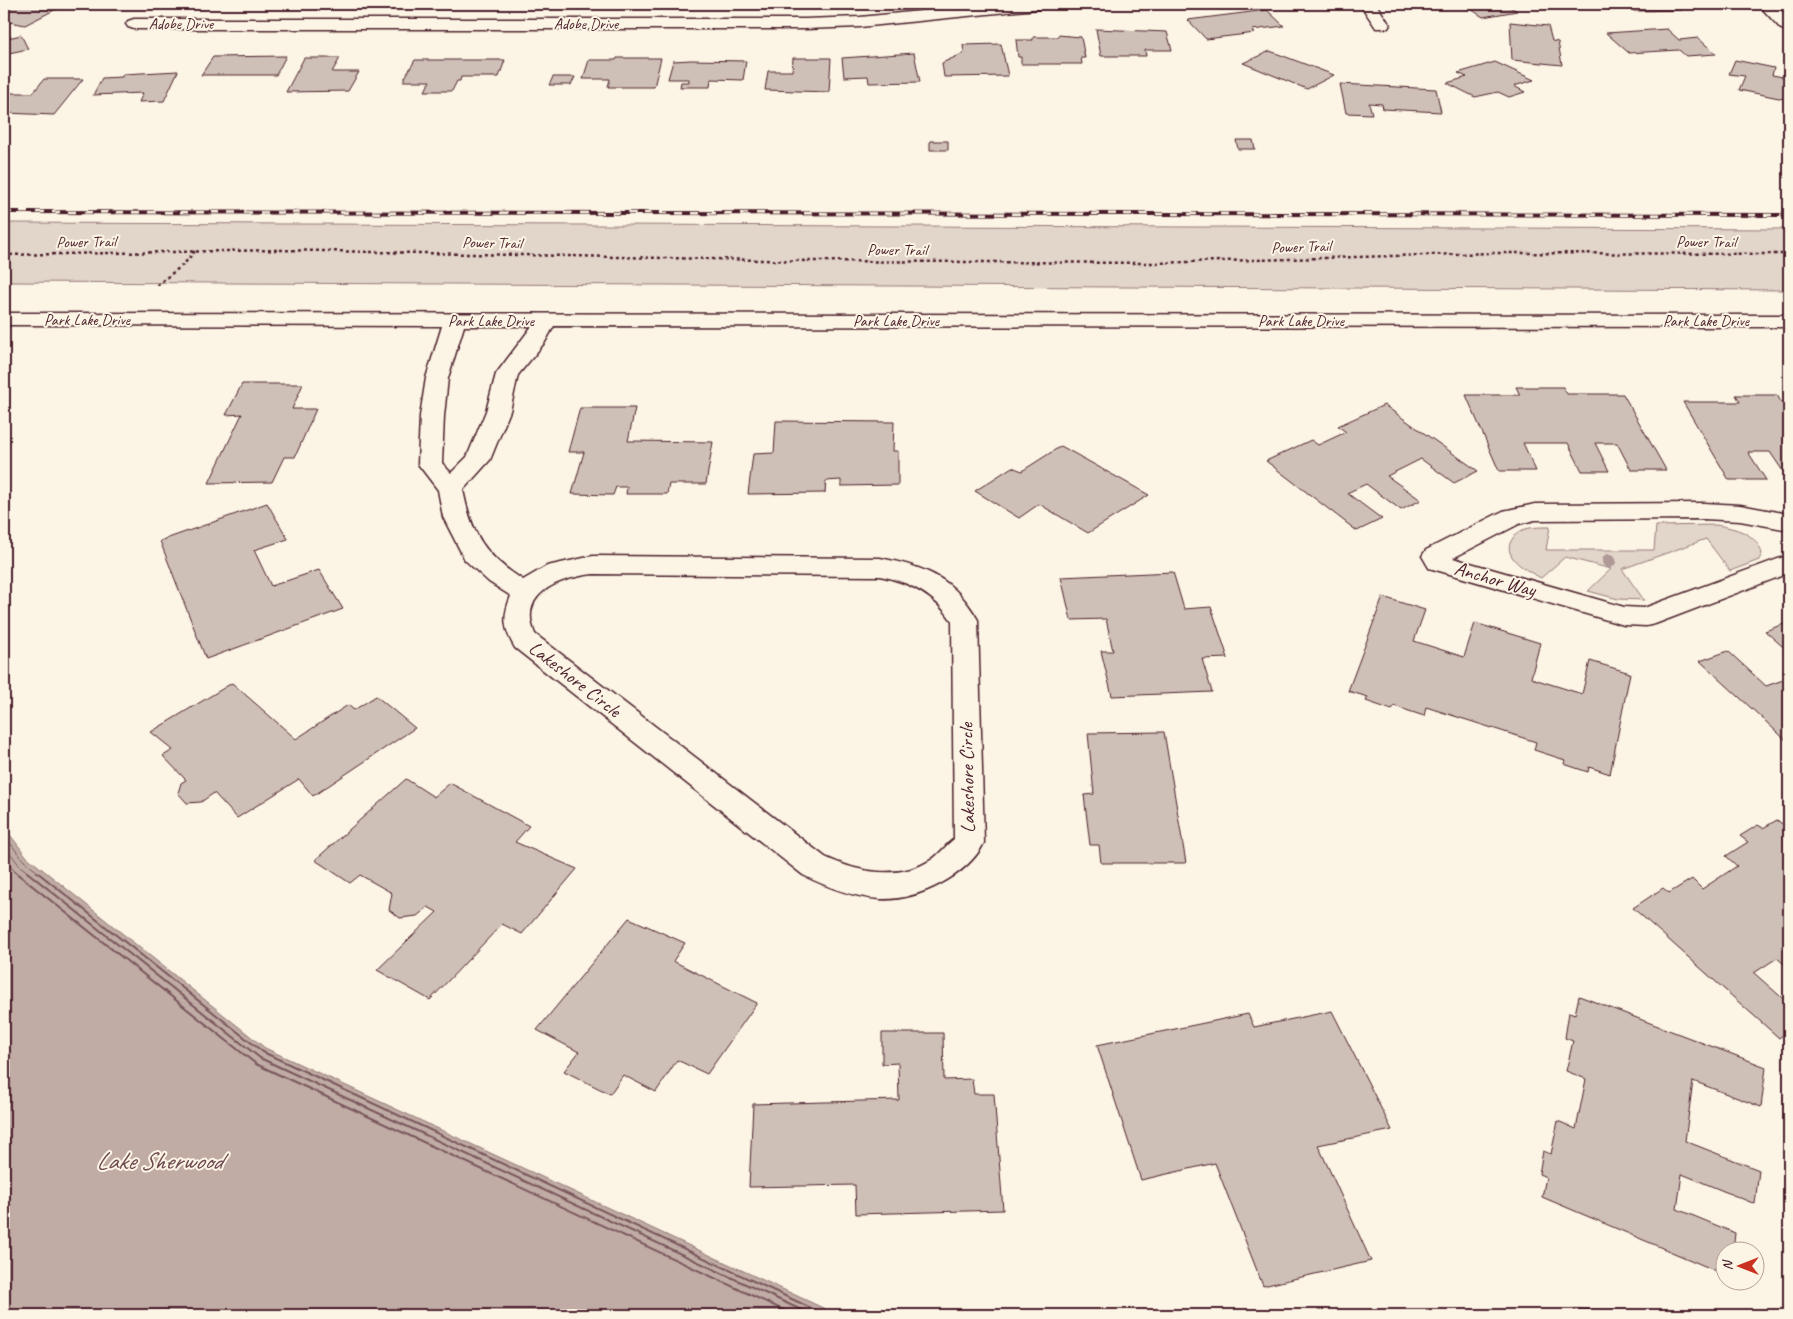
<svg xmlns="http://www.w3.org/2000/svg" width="1793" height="1319" viewBox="0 0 1793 1319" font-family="Caveat,sans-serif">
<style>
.green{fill:#e2d5ca;stroke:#967a7a}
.water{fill:#c0aca5;stroke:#917474}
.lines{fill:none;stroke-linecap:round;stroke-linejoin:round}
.shore-far1{stroke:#79575c;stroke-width:1}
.shore{stroke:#79575c;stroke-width:2}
.building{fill:#cfc0b7;stroke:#4a1f2b}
.street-casing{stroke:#4a1f2b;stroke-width:3}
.path{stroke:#4a1f2b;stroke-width:2.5;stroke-dasharray:3 3;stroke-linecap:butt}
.street{fill:#fcf5e5;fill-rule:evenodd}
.rail-casing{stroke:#4a1f2b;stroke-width:4}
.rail{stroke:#fcf5e5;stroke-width:2.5;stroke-dasharray:8;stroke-linecap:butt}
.tree{fill:#af9895}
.labels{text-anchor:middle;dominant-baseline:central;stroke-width:4;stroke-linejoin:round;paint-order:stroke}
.far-street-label{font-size:16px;fill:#4a1f2b;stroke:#fcf5e5}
.street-label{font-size:20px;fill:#4a1f2b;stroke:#fcf5e5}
.near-water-label{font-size:25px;font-style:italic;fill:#6d4950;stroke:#fcf5e5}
</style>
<rect width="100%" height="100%" fill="#fcf5e5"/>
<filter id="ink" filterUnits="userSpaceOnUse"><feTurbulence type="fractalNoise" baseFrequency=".02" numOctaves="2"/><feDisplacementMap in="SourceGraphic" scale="10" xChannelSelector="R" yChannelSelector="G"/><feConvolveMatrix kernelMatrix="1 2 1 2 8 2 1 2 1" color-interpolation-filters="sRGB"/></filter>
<g filter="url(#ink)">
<path class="green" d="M4,223L1789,229V290L4,282Z
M1716,525C1735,528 1757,533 1762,554L1759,560L1730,571L1706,539L1622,569L1644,600L1618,599L1588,591L1611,569L1565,557L1541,578C1527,571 1499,556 1513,538C1517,532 1523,529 1530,528C1536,527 1543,527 1550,527L1546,550H1654L1656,526Z"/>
<path class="water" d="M4,827L27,857L265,1048L838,1315H4Z"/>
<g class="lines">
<path class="shore-far1" d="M4,835L24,861L39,873
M4,845L20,866L29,873
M4,858L16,873"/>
<path class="shore" d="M15,872L256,1064L794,1315
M27,872L260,1058L812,1315
M37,872L263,1052L826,1315"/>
</g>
<path class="building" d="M4,4H66L25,25L4,21V13L11,9L4,8Z
M1463,4H1505L1517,11L1483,17Z
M1629,4H1677L1682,10L1634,11Z
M1267,10L1284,26L1252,30L1255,33L1206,39L1188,20Z
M1510,22L1548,26L1552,41L1558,42L1562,65L1512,60Z
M1096,29L1167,32L1172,50H1145L1146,56H1101Z
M1667,29L1679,40L1698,38L1716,54L1686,56L1679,50L1629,53L1606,33Z
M21,35L28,49L4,54V39Z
M1058,35L1081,37L1085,58H1081L1082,64H1021V57H1018L1016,40H1033V37H1058Z
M1001,44L1008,76L944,77L942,63L964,53L963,45Z
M1270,51L1334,75L1307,89L1243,63Z
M914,53L920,82L869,83L868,76L844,77L842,58Z
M286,56L276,75H201L213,57Z
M304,58H340L332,72H359L348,91L286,92Z
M617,58H661L654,87H608L610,79H583L589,60H616Z
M793,58H831L829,92L765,90L768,71H792Z
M415,60H505L499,77H461L460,81H457L452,91H425L430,81H403Z
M691,60L746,61L743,80L711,79L710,87H680L681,82H689V79H668L673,61Z
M1735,60L1774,68L1772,75L1789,78V100L1739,90L1745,76L1729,74Z
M1495,62L1534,80L1514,86L1525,92L1509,97L1498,92L1475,97L1447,83L1467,77L1458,73Z
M178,71L164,101L139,102L143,93L93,95L102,78L122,77L123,74Z
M553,77H575L571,85H549Z
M44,79H83L54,115L4,113V98L8,93H33Z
M1340,84L1436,89L1441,112L1383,109L1382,104L1369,103L1372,114L1346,113Z
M1236,140H1253L1255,149H1238Z
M930,141H948V150H930Z
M242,384H303L292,409H316L295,457H284L272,482L209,483L242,414L226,415Z
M1516,387H1563L1567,394H1623L1666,470H1631L1617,443H1595L1609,471H1582L1568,443H1523L1536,471H1499L1466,395H1520Z
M1736,395H1777L1781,402H1789V480L1770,452H1748L1766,480H1729L1683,402H1740Z
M1384,405L1478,471L1454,483L1421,459L1387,476L1421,500L1401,510L1366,484L1347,493L1382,519L1357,531L1266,461L1311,440L1318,445L1346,432L1338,426Z
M580,408H635L628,441L713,442L706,484H669L667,494H626L627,487H616L613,495L572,494L584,452H568Z
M776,421L894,422L893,451H898V485L841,486V480L826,481L825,493L748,494L753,454L774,453Z
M1061,446L1149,495L1088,533L1039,504L1019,518L975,491L1012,467L1022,471Z
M267,503L288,539L254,550L271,586L319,570L343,609L206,659L160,541Z
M1173,572L1184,609L1211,607L1228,658L1202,659L1212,692L1112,696L1101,651H1113L1106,619L1071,620L1061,577Z
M1383,597L1425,610L1414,641L1464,657L1475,623L1540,643L1531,678L1582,694L1590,661L1630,673L1610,774L1589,767L1588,772L1564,764L1565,760L1534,750L1536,742L1426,707L1424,716L1394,706L1392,710L1366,701L1368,697L1348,691Z
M1789,622V652L1765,631Z
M1728,651L1766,686L1789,678V743L1700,661Z
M232,683L296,739L348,705L354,710L376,696L415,728L313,796L299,779L237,818L214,793L201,802L187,803L178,793L181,783L186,780L163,756L173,750L151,732Z
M1164,732L1186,863H1101L1099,845H1090L1084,795L1094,794L1088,733Z
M406,779L434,797L450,783L529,826L515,842L577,869L522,934L502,924L430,1000L377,970L437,912L428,907L417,916L400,918L389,910L392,893L360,875L350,883L315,860Z
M1777,820L1789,829V968L1777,958L1754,973L1789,1004V1030L1779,1038L1633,908L1663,888L1669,893L1692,879L1702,889L1737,866L1726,856L1748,842L1740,836L1758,825L1763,828Z
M629,918L685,943L673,961L757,1003L707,1074L677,1060L656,1092L623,1075L610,1094L564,1071L579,1052L537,1030Z
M1579,996L1766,1067L1761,1107L1693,1081L1685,1141L1759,1170L1755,1204L1682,1174L1677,1209L1735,1233L1733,1252H1726V1275L1542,1197L1546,1177L1539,1174L1543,1151L1551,1154L1558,1121L1576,1129L1586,1079L1566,1071L1573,1041L1565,1038L1569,1012L1575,1014Z
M1332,1011L1392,1130L1318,1145L1371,1261L1263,1286L1215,1163L1141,1180L1097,1045L1248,1014L1254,1027Z
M882,1033H943L944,1080L972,1079L974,1094H994L1003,1210L856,1214L855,1185L749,1187L753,1104L899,1100L898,1063L882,1064Z
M1574,1309L1766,1315H1576Z"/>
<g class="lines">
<defs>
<path id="street" d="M992,4H1045L1043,7L1037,9L860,27L805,29H134L128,27L126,24L128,21L134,19H805L860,17Z
M1360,4H1376L1390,25L1388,28H1376Z
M1758,4H1775L1789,19V30L1781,29Z
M4,313L1789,315V327L554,326L545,342L518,375L510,411L490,460L463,490C472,535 484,555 523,580L547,566L593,556L880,558C926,567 954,578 978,620L984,843C967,876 917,901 880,899C852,897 827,887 803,875L515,648C504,629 502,617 511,596L489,582L465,560L443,517L438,490L418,464L420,416L426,378L442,326L4,325ZM464,326H532L496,374L486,411L467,457L451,473L442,463L444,416L448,378ZM593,574L880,576C910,582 935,595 952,621L954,839C946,845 939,855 931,860C898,881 857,872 825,857L535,634C517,592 561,578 593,574Z
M1704,503L1740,505L1789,514V530L1740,521L1704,519L1535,520L1519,524L1453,558L1624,607L1644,608L1789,555V573L1655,624L1646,626L1624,625L1429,568L1422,556L1426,550L1503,511L1535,504Z"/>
</defs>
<use href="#street" class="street-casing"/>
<path class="path" d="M4,255L279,250L809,261L1153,263L1494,253L1789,254
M157,285L184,264L195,251"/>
<use href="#street" class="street"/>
<defs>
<path id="rail" d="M4,212L1789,215"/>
</defs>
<use href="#rail" class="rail-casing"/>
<use href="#rail" class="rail"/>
</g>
<circle class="tree" cx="1609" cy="561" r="7"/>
</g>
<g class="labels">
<g class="far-street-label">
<text x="181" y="24">Adobe Drive</text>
<text x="586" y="24">Adobe Drive</text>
<text transform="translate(86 242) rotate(-1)">Power Trail</text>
<text x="1706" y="242">Power Trail</text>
<text transform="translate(492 243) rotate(1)">Power Trail</text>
<text transform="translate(1301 247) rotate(-2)">Power Trail</text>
<text x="897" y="250">Power Trail</text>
<text x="87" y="320">Park Lake Drive</text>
<text x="491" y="321">Park Lake Drive</text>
<text x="896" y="321">Park Lake Drive</text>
<text x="1301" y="321">Park Lake Drive</text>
<text x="1706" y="321">Park Lake Drive</text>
</g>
<g class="street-label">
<text transform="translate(1495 579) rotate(16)">Anchor Way</text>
<text transform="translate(575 679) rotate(38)">Lakeshore Circle</text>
<text transform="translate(967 778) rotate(-91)">Lakeshore Circle</text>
</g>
<g class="near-water-label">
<text x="159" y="1161">Lake Sherwood</text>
</g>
</g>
<rect width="1793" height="1319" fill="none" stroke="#fcf5e5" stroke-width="20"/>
<rect x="10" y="10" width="1773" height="1299" fill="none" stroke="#4a1f2b" stroke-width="2" filter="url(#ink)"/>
<g transform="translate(1740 1266) rotate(270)"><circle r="24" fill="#fcf5e5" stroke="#b59f9b"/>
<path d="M0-4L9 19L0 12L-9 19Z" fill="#c8321e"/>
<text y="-8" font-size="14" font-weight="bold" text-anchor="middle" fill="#4a1f2b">N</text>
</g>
</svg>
